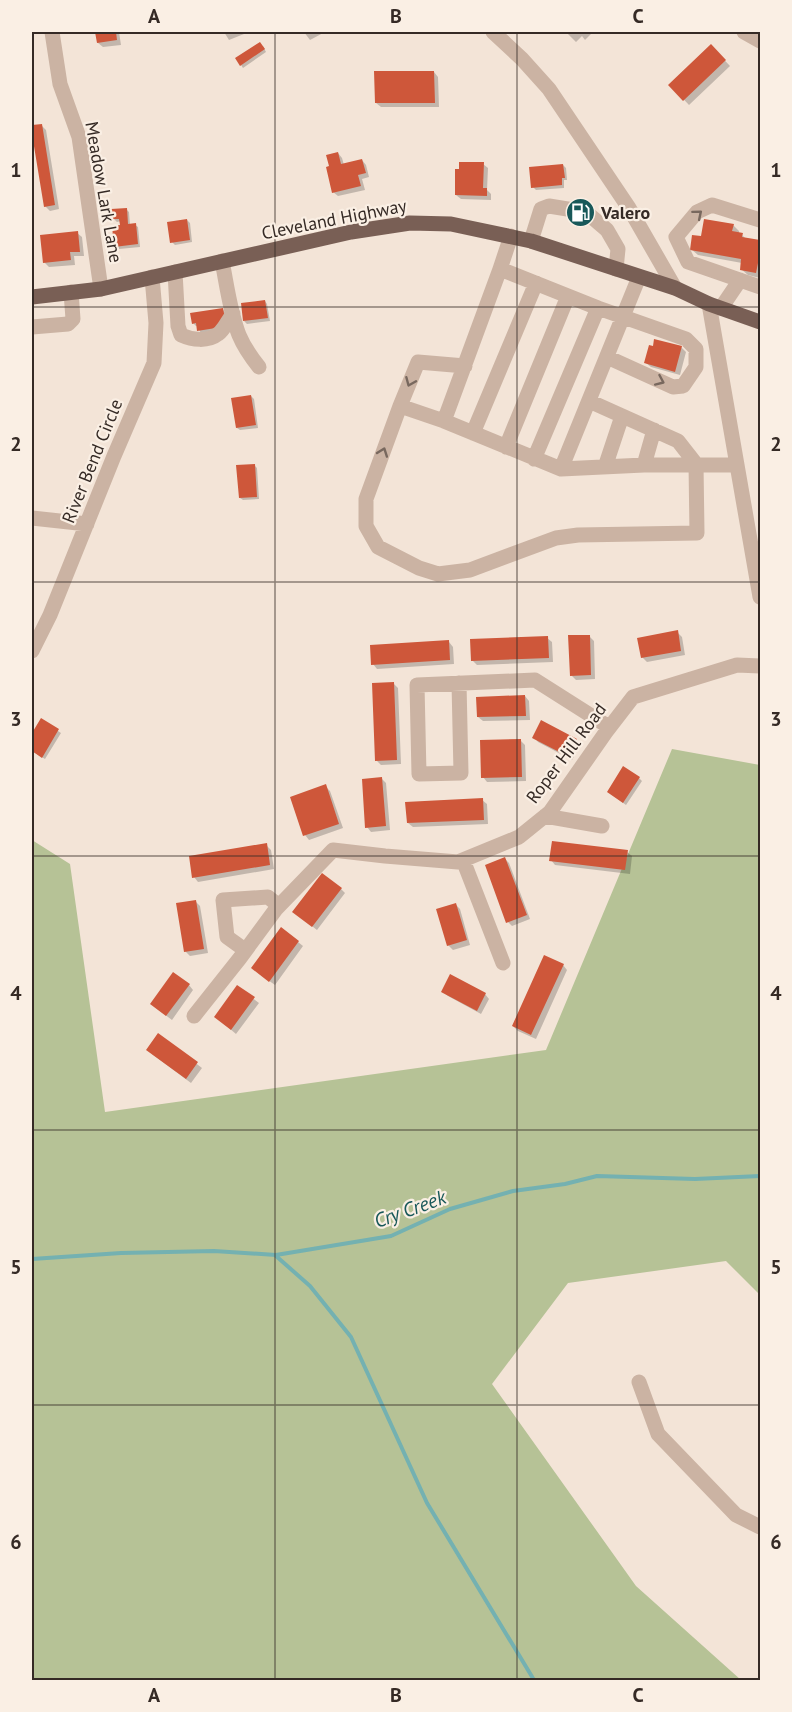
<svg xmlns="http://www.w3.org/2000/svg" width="792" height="1712" viewBox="0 0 792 1712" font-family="'PT Sans',sans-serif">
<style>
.green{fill:#b6c296}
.shadow{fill:#0003}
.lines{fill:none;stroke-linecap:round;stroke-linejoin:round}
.stream{stroke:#74b1b1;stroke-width:4}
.building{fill:#ce573a}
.minor{stroke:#cbb3a3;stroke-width:15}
.major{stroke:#795f55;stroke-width:15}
.oneway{stroke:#78685e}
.grid{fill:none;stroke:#352a25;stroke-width:1.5;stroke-opacity:0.55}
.labels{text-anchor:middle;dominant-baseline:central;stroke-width:4.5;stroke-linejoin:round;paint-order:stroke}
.street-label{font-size:18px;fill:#352a25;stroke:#faefe4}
.poi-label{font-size:18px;font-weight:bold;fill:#352a25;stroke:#faefe4;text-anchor:start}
.water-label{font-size:20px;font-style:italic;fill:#185859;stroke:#faefe4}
.neatline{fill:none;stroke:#352a25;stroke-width:2}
.grid-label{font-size:20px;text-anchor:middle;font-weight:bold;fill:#352a25}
</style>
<rect width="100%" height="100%" fill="#f3e4d7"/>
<path class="green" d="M672,749L760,765V1295L726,1261L568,1283L492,1384L636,1586L741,1680H32V840L70,864L105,1112L546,1050Z"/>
<path class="shadow" d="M97,32H119L121,45L103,47L98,43Z
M224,32H249L229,40Z
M304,32H325L310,40Z
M566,32H593L585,40L582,36L576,42Z
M263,46L266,52L243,68L241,65Z
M711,46L730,66L689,105L670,85Z
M434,72L438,77L439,107H381L376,103Z
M41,125L46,130L59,209L50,211L45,206L32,127Z
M338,153L342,158L344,165L362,160L366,165L369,177L362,179L365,190L338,196L333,192L331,167Z
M483,164L488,168L487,190L491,194V200L461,199L456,195Z
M563,165L566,168L567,180H564V188L536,190L533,187Z
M126,209L129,212L130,225H135L138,227L140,247L119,249L116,247L122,226L121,221L117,222L114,219Z
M187,220L190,223L192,242L175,245L172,242Z
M733,225L739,231V234L742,235L746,239L760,241V278L748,275L741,269L742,263L698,255L691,249L702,238Z
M77,233L82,237L84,256H74L75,265L49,267L44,262Z
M265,301L267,304L270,321L247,324L244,321Z
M223,310L226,313L224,329L201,333L199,330L198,326H196L193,323Z
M681,347L686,352L680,375L651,367L646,363Z
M251,396L254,399L258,428L240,430L237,428Z
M255,466L257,468L259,499L243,500L240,498Z
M677,632L682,637L685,655L647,662L642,657Z
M589,636L594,641L595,679L576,680L572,676Z
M547,638L552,642L553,662L477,665L472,660Z
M449,642L453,647L454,664L377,669L373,664Z
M393,683L398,688L401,764L381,765L377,761Z
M525,696L529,701L530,720L483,721L478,717Z
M41,720L61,733L45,759L32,751V736Z
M534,737L576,740L580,745L572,760L538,742Z
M520,740L525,745L526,781L487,782L483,777Z
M639,778L642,781L626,805L608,792Z
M382,779L386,783L390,830L371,832L367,827Z
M325,786L330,791L343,828L309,840L305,835Z
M482,800L487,804L488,824L413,827L408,823Z
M266,845L271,850L274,869L198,882L194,877Z
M627,852L632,856L630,874L555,865L551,860Z
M505,859L509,863L530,919L512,926L508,922Z
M341,889L345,893L317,930L299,916Z
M196,902L200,906L208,953L190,956L185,951Z
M456,905L460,909L470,945L453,950L448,945Z
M298,942L303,946L275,985L258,973Z
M563,965L567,970L536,1039L518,1031L513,1026Z
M189,985L193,990L172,1020L156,1008Z
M238,987L259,1003L236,1034L216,1017Z
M443,992L485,994L489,999L481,1014L448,996Z
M159,1035L202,1068L191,1083L152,1054Z"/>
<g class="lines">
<path class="stream" d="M276,1256L310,1286L351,1337L427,1503L534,1680
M32,1259L121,1253L214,1251L276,1255L391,1236L450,1209L513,1191L565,1184L597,1176L695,1179L760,1176"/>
</g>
<path class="building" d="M95,32H116L117,40L97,43Z
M260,42L265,49L240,66L235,58Z
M711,44L726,60L683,101L668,85Z
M374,71H434L435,103H375Z
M42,124L55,205L44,207L32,134V125Z
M338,152L341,164L362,159L366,173L358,175L361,186L332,193L326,167L329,166L326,155Z
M459,162H484L483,188H487V196L455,195V169H459Z
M563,164L565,178H562V185L531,188L529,167Z
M127,208L128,224L136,223L138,244L114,247L112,226L120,225L119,219H113L111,209Z
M187,219L190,240L170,243L167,222Z
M704,219L734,224L732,231L743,233L742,237L760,240V263H758L756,273L740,270L741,259L690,250L692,235L701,236Z
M78,231L80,252H70L71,260L43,263L40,235Z
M265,300L268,318L243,321L241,303Z
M223,308L225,319L222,327L197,331L196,323L192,324L190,313Z
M654,339L682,346L675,372L644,363L649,345L653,346Z
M251,395L256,425L236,428L231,398Z
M255,464L257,497L239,498L236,465Z
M678,630L681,651L641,658L637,638Z
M568,635H590L591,675L570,676Z
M548,636L549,658L471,661L470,639Z
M449,640L450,660L371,665L370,645Z
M394,682L397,760L375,761L372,683Z
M525,695L526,716L477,717L476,697Z
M41,718L59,729L42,758L32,751V733Z
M541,720L577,739L567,756L532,738Z
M521,739L522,777L481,778L480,740Z
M623,766L640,777L623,803L607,792Z
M382,777L386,826L365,828L362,779Z
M326,784L339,824L303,836L290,797Z
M483,798L484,820L407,823L405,802Z
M552,841L628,850L625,870L549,861Z
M267,843L270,865L192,878L189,856Z
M505,857L527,915L506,923L485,865Z
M322,873L342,888L312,927L292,912Z
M196,900L204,949L184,952L176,903Z
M456,903L467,940L447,946L436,909Z
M281,927L299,941L269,982L251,968Z
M544,955L564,964L531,1035L512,1026Z
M173,972L190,984L166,1016L150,1004Z
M450,974L486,993L477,1011L441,992Z
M237,985L255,997L231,1030L214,1017Z
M158,1033L198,1062L186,1079L146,1050Z"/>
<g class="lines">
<path class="minor" d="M52,32L60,84L79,137L101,289
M493,32L522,59L549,89L629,208L675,288
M744,32L760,41
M760,220L712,205L697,212L676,237L688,262L760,287
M511,236L500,269L444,421L561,469L639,277
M531,241L541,209L549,206L586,212L607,230L618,249L616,269
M222,261C227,286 230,312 239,335C244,347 251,357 259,367
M500,269L598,308L686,339L696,349V367L683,386L673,387L607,357
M175,272L178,326L181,335C192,340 208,342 218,334C224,330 228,320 233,314
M709,304L760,597
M721,308L740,280
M32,327L68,324L73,319L71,292
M465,366L418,362L400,406L366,499V526L378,547L419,568L438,574L470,570L556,538L578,535L697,533L696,464L678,441L589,401
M400,406L444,421
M473,433L536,283
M506,447L568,296
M534,459L598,308
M644,465L654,430
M605,467L622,416
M561,469L644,465H737
M32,518L87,524
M32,651L50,615L114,456L154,363L156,323L152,277
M459,683L461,773L419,774L417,685L535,680L609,727
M545,816L602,826
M463,860L503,963
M245,950L227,937L223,900L268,897L279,906
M194,1016L240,958L276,909L333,850L385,856L458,862L519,837L550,812L606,732L633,697L737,665L760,666
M639,1382L658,1434L736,1515L760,1527"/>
<path class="major" d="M32,297L101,289L351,232L410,223L451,224L531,241L675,288L709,304L760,322"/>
</g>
<defs><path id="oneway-chevron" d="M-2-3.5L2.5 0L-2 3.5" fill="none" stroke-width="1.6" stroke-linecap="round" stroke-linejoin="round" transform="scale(1.5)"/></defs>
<g class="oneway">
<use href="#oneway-chevron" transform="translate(698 214) rotate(-40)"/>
<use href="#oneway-chevron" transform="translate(660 381) rotate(24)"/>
<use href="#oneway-chevron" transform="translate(410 382) rotate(113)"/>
<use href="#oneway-chevron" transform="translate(383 452) rotate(-70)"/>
</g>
<path class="grid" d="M275,32V1680M517,32V1680M32,307H760M32,582H760M32,856H760M32,1130H760M32,1405H760"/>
<defs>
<symbol id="fuel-disc" viewBox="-11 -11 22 22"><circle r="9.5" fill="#185859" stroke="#faefe4"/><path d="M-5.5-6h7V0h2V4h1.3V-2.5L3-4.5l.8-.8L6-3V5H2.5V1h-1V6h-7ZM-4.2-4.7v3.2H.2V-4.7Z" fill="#fff"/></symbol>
</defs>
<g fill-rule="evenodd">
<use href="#fuel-disc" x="564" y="196" width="33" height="33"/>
</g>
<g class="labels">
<g class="street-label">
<text transform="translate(104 192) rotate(80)">Meadow Lark Lane</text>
<text transform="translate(334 219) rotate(-11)">Cleveland Highway</text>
<text transform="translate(92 461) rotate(-68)">River Bend Circle</text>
<text transform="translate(566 753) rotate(-53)">Roper Hill Road</text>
</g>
<g class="poi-label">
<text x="601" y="212">Valero</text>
</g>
<g class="water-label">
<text transform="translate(410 1209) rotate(-20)">Cry Creek</text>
</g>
</g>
<rect width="792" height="1712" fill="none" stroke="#faefe4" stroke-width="66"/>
<rect x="33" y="33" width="726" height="1646" class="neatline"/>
<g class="grid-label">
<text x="154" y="23">A</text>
<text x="396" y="23">B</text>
<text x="638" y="23">C</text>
<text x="16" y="177">1</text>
<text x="776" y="177">1</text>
<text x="16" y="451">2</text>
<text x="776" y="451">2</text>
<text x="16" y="726">3</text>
<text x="776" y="726">3</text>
<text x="16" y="1000">4</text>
<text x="776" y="1000">4</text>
<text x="16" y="1274">5</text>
<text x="776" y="1274">5</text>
<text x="16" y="1549">6</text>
<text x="776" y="1549">6</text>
<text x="154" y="1702">A</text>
<text x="396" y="1702">B</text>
<text x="638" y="1702">C</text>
</g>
</svg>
